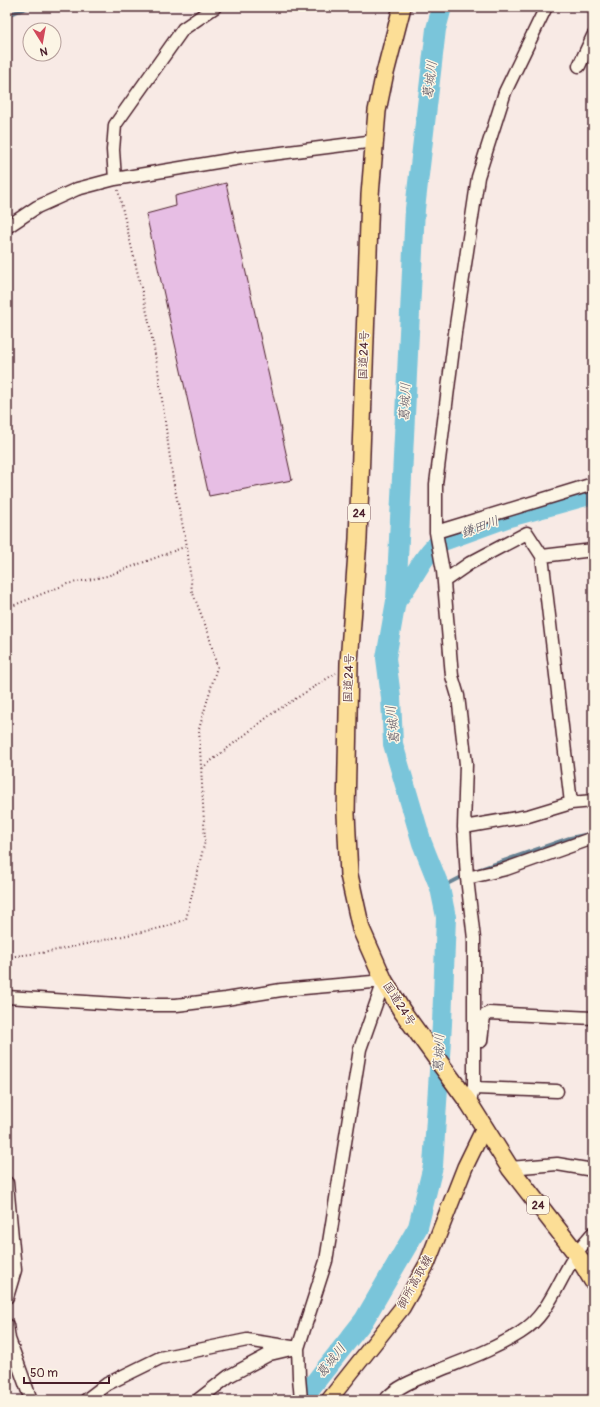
<svg xmlns="http://www.w3.org/2000/svg" width="600" height="1407" viewBox="0 0 600 1407" font-family="Pangolin,'Klee One',sans-serif">
<style>
.lines{fill:none;stroke-linecap:round;stroke-linejoin:round}
.stream{stroke:#678394;stroke-width:3.5}
.river{stroke:#7ac5da;stroke-width:20}
.building{fill:#e7bee4;stroke:#4a1f2b}
.minor-casing{stroke:#4a1f2b;stroke-width:15}
.major-casing{stroke:#4a1f2b;stroke-width:18}
.highway-casing{stroke:#4a1f2b;stroke-width:20}
.path{stroke:#4a1f2b;stroke-width:2;stroke-dasharray:1 3;stroke-linecap:butt}
.minor{stroke:#fcf5e5;stroke-width:12}
.major{stroke:#fcde96;stroke-width:15}
.highway{stroke:#fcde96;stroke-width:17}
.labels{text-anchor:middle;dominant-baseline:central;stroke-width:3;stroke-linejoin:round;paint-order:stroke}
.shield{fill:#fcf5e5;stroke:#7f5f63;stroke-width:1}
.shield-label{font-size:11px;font-weight:bold;fill:#4a1f2b}
.street-label{font-size:12px;fill:#4a1f2b;stroke:#fcf5e5}
.water-label{font-size:13px;font-style:italic;fill:#585160;stroke:#fcf5e5}
</style>
<rect width="100%" height="100%" fill="#f8eae5"/>
<filter id="ink" filterUnits="userSpaceOnUse"><feTurbulence type="fractalNoise" baseFrequency=".025" numOctaves="2"/><feDisplacementMap in="SourceGraphic" scale="8" xChannelSelector="R" yChannelSelector="G"/><feConvolveMatrix kernelMatrix="1 2 1 2 8 2 1 2 1" color-interpolation-filters="sRGB"/></filter>
<g filter="url(#ink)">
<g class="lines">
<path class="stream" d="M7,15L30,7
M474,871L569,838L588,834
M440,888L465,875"/>
<path class="river" d="M396,601C411,584 423,554 440,542L509,517L593,494
M301,1400L364,1320L418,1227L433,1166L442,1024L446,917L440,888L422,843L393,744L391,697L386,658L396,601L415,209L436,29L442,7"/>
</g>
<path class="building" d="M226,183L292,480L209,496L146,214L176,206L175,196Z"/>
<g class="lines">
<defs>
<path id="minor" d="M579,66L593,36
M115,179L113,150L115,125L183,29L215,7
M7,227L37,207L77,189L115,179L241,158L375,141
M436,532L593,484
M542,556L593,550
M444,581L470,563L527,533L542,556L571,803L528,816L464,827
M571,803L593,801
M467,878L506,869L593,838
M7,997L133,1005H176L226,999L281,990L384,981L360,1049L326,1261L298,1348L299,1377L301,1400
M481,1041L484,1016L489,1013L593,1018
M474,1088L557,1091
M469,1103L474,1088V939L467,878L464,827L466,764L458,696L452,676L443,571L436,532V484L456,325L478,177L505,92L546,7
M510,1168L557,1164L593,1170
M7,1183L15,1270L7,1297
M7,1325L9,1339L31,1400
M86,1400L107,1384L160,1358L247,1340L298,1348
M198,1400L229,1376L270,1354L291,1349
M385,1400C399,1384 421,1378 440,1370C467,1359 495,1349 520,1333C549,1315 558,1281 576,1254C580,1247 587,1240 593,1233"/>
<path id="major" d="M329,1400L402,1308L427,1264L465,1167L484,1128"/>
<path id="highway" d="M402,7L384,77L377,111L370,195L358,539L349,663L346,814L349,875L361,929L384,981L402,1011L469,1103L510,1168L576,1253L593,1281"/>
</defs>
<use href="#minor" class="minor-casing"/>
<use href="#major" class="major-casing"/>
<use href="#highway" class="highway-casing"/>
<path class="path" d="M7,608L67,584L107,576L187,546
M202,768L273,713L336,673
M7,957L48,952L165,927L186,919L205,841L199,729L217,667L208,632L192,591L187,546L173,480L158,370L148,317L118,190"/>
<use href="#minor" class="minor"/>
<use href="#major" class="major"/>
<use href="#highway" class="highway"/>
</g>
</g>
<g class="labels">
<g class="shield">
<rect x="348" y="504" width="22" height="18" rx="3"/>
<rect x="527" y="1196" width="22" height="18" rx="3"/>
</g>
<g class="shield-label">
<text x="359" y="513">24</text>
<text x="538" y="1205">24</text>
</g>
<g class="street-label">
<text transform="translate(364 355) rotate(-88)">国道24号</text>
<text transform="translate(349 678) rotate(-88)">国道24号</text>
<text transform="translate(399 1004) rotate(57)">国道24号</text>
<text transform="translate(415 1282) rotate(-61)">御所高取線</text>
</g>
<g class="water-label">
<text transform="translate(430 80) rotate(-83)">葛城川</text>
<text transform="translate(405 402) rotate(-87)">葛城川</text>
<text transform="translate(480 527) rotate(-20)">鎌田川</text>
<text transform="translate(393 725) rotate(-96)">葛城川</text>
<text transform="translate(439 1053) rotate(-87)">葛城川</text>
<text transform="translate(331 1361) rotate(-52)">葛城川</text>
</g>
</g>
<rect width="600" height="1407" fill="none" stroke="#fcf5e5" stroke-width="24"/>
<rect x="12" y="12" width="576" height="1383" fill="none" stroke="#4a1f2b" stroke-width="1.5" filter="url(#ink)"/>
<g transform="translate(42 42) rotate(169)"><circle r="19" fill="#fcf5e5" stroke="#b59f9b"/>
<path d="M0-3L7 15L0 10L-7 15Z" fill="#d1495b"/>
<text y="-6" font-size="11" font-weight="bold" text-anchor="middle" fill="#4a1f2b">N</text>
</g>
<path d="M24 1377v6h85v-6" fill="none" stroke="#4a1f2b" stroke-width="2"/>
<text x="30" y="1377" font-size="12" fill="#4a1f2b" stroke="#fcf5e5" stroke-width="3" paint-order="stroke">50 m</text>
</svg>
